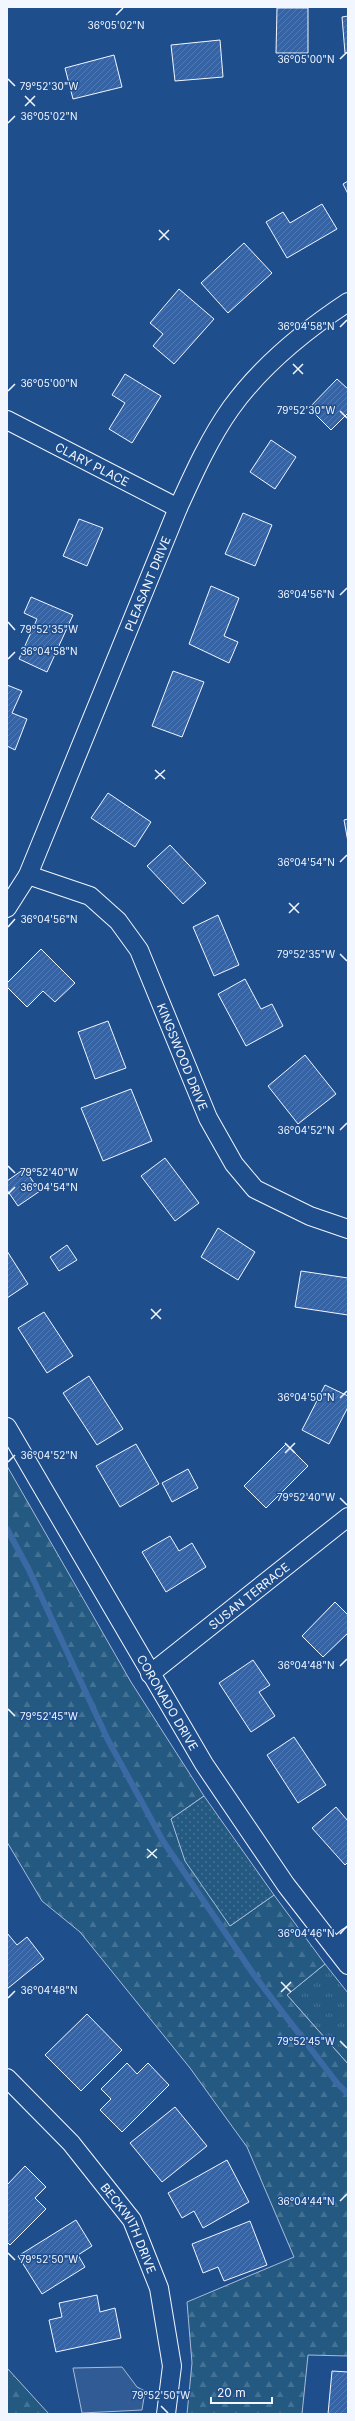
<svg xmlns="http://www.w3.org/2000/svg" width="355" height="2421" viewBox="0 0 355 2421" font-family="Inter,sans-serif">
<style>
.grass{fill:url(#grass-tufts);stroke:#a8bbd7}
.forest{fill:url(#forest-firs);stroke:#a8bbd7}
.park{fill:url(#park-dots);stroke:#a8bbd7}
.parking{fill:#305b95;stroke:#a8bbd7}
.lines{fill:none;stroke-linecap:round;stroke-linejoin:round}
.stream{stroke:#3b69a3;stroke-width:6}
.building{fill:url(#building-hatch);stroke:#f2f6ff}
.minor-casing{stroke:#f2f6ff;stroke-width:20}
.minor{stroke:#1f4e8c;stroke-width:18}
.ticks{fill:none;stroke:#f2f6ff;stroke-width:1.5}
.labels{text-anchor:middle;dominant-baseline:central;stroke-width:3;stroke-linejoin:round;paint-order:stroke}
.street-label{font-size:12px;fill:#f2f6ff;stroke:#1f4e8c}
.ticks-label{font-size:10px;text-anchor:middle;fill:#f2f6ff;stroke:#1f4e8c;stroke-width:3;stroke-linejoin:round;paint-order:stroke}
</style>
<defs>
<pattern id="grass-tufts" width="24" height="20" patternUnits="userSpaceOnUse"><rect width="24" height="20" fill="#245a82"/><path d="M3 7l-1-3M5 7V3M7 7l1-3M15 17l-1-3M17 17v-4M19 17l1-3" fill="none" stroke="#447295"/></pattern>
<pattern id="forest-firs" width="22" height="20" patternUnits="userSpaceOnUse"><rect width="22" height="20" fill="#245a82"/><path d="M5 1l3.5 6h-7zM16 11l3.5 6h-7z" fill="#447295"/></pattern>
<pattern id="park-dots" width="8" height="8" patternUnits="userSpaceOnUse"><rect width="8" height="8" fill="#245a82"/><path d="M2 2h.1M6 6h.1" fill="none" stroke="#447295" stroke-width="1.8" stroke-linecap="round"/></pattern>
<pattern id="building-hatch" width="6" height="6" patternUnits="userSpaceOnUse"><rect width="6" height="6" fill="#3563a3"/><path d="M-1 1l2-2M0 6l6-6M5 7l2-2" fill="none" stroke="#537ab1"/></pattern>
</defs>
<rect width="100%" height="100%" fill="#1f4e8c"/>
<path class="grass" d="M325,1964L348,1993V2064L287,1995Z"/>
<path class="forest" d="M7,1466L131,1682L204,1796L171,1819L230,1926L274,1895L325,1964L287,1995L348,2064V2356L308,2355L302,2414H187L192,2363L187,2302L294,2257L247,2147L190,2068L80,1932L42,1901L7,1842Z
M7,2368L49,2414H7Z"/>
<path class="park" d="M204,1796L274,1895L230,1926L185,1861L171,1819Z"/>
<path class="parking" d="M122,2367L137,2387L145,2391L142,2410L82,2413L73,2368Z"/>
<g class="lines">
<path class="stream" d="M7,1529L28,1568L108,1740L163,1841L254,1975L337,2083L348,2094"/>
</g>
<path class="building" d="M277,8H308V53H276Z
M348,16V53H345L342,17Z
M220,40L223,77L175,81L171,45Z
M114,55L122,87L73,99L65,68Z
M348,181V194L343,184Z
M322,204L337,229L287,258L266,222L283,212L290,223Z
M244,243L272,273L228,313L201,283Z
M179,289L214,319L174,364L153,346L163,334L150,323Z
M125,374L161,396L132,443L109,429L125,403L112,395Z
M337,379L348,389V413L331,430L309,408Z
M271,440L296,457L275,489L250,472Z
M243,513L272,525L255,566L225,554Z
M79,519L103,528L87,566L63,556Z
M211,586L239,598L224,636L238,642L229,663L189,644Z
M31,597L73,615L47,672L19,659L37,619L24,613Z
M173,671L204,682L182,737L152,726Z
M7,685L22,691L12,713L27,719L15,750L7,746Z
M108,793L151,822L135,847L91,818Z
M348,819V842L344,820Z
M170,845L206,883L183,904L147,866Z
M218,915L239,965L214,976L193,927Z
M41,949L75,983L55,1002L43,991L27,1007L7,987V983Z
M245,979L261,1009L272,1004L283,1026L246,1046L218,994Z
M108,1021L126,1068L95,1079L78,1032Z
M305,1055L336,1094L298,1124L268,1086Z
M131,1089L152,1141L103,1161L81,1108Z
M165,1158L199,1203L175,1221L141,1176Z
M24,1169L40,1191L18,1206L7,1190V1181Z
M218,1228L255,1252L238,1280L201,1257Z
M67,1245L77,1260L59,1271L50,1257Z
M7,1251L28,1284L7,1298Z
M301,1271L348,1278V1315L295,1307Z
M44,1312L73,1356L47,1373L18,1328Z
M89,1376L123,1429L97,1445L63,1393Z
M325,1385L348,1396V1407L329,1444L302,1430Z
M136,1444L159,1484L120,1507L96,1466Z
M286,1444L308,1466L266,1508L244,1486Z
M188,1469L198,1488L172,1502L162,1483Z
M170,1536L179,1551L192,1543L206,1567L166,1592L142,1552Z
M335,1602L348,1615V1633L323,1657L302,1636Z
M253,1660L270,1685L259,1692L275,1716L251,1732L219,1683Z
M294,1737L326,1785L298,1803L267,1755Z
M336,1807L348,1821V1862L345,1865L312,1828Z
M7,1933L17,1945L27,1937L44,1959L7,1989Z
M87,2014L122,2050L81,2091L45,2055Z
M127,2063L137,2074L148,2063L169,2085L122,2132L100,2110L111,2099L101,2089Z
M175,2107L207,2146L162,2182L130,2143Z
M227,2160L249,2202L203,2228L194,2211L182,2218L168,2193Z
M25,2166L46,2187L35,2198L46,2209L10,2245L7,2242V2185Z
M76,2220L92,2246L78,2255L85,2267L42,2294L18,2256Z
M250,2221L267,2265L224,2281L218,2267L203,2273L192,2244Z
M97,2295L100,2312L115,2308L121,2338L56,2352L49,2320L62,2317L59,2303Z
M332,2371L348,2372V2414H328Z"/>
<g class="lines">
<defs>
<g id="minor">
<path id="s1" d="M7,420L178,508"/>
<path id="s2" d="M28,875L90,896L118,921L139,950L208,1118L234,1164L255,1189L310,1216L348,1229"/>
<path id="s3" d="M7,908L28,875L178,508C193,475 209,439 231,408C262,365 304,331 348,302"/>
<path id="s4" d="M7,1427L204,1764L286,1885L348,1965"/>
<path id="s5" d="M150,1674L348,1517"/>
<path d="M335,1948L348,1937"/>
<path id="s6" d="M7,2078L71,2143L132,2220L159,2288L172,2366L166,2414"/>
</g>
</defs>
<use href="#minor" class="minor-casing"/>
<use href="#minor" class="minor"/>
</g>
<path class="ticks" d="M116,15L123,8M340,59L347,52M8,79L15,86M25,96L35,106M25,106L35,96M8,123L15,116M159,230L169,240M159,240L169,230M340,327L347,320M293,364L303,374M293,374L303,364M8,391L15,384M340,411L347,418M340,595L347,588M8,622L15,630M8,659L15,652M155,770L165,779M155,779L165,770M340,862L347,855M289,903L299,913M289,913L299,903M8,927L15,919M340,954L347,961M340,1130L347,1123M8,1166L15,1173M8,1194L15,1187M151,1309L161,1319M151,1319L161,1309M340,1398L347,1391M285,1443L295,1453M285,1453L295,1443M8,1462L15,1455M340,1498L347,1505M340,1666L347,1659M8,1709L15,1716M147,1849L157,1858M147,1858L157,1849M340,1934L347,1926M281,1982L291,1992M281,1992L291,1982M8,1998L15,1991M340,2041L347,2048M340,2201L347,2194M8,2253L15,2260M161,2406L168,2413"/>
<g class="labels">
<g class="street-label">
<text stroke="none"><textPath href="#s1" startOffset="96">CLARY PLACE</textPath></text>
<text stroke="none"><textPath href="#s3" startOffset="354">PLEASANT DRIVE</textPath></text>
<text stroke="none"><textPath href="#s2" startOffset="254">KINGSWOOD DRIVE</textPath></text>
<text stroke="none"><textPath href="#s5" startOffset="126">SUSAN TERRACE</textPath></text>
<text stroke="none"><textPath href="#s4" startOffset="319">CORONADO DRIVE</textPath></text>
<text stroke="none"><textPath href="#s6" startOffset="195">BECKWITH DRIVE</textPath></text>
</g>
</g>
<g class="ticks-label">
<text x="116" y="29">36°05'02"N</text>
<text x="306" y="63">36°05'00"N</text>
<text x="49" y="90">79°52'30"W</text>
<text x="49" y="120">36°05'02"N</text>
<text x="306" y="330">36°04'58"N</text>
<text x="49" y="387">36°05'00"N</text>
<text x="306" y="414">79°52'30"W</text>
<text x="306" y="598">36°04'56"N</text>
<text x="49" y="633">79°52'35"W</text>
<text x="49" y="655">36°04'58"N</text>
<text x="306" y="866">36°04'54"N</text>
<text x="49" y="923">36°04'56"N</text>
<text x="306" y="958">79°52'35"W</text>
<text x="306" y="1134">36°04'52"N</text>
<text x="49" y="1176">79°52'40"W</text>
<text x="49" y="1191">36°04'54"N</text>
<text x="306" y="1401">36°04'50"N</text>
<text x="49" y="1459">36°04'52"N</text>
<text x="306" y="1501">79°52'40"W</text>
<text x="306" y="1669">36°04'48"N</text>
<text x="49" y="1720">79°52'45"W</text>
<text x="306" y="1937">36°04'46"N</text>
<text x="49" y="1994">36°04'48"N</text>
<text x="306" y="2045">79°52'45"W</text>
<text x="306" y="2205">36°04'44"N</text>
<text x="49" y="2263">79°52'50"W</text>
<text x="161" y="2399">79°52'50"W</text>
</g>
<rect width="355" height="2421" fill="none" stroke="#f2f6ff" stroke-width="16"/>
<path d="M211 2397v6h61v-6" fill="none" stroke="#f2f6ff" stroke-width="2"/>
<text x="217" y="2397" font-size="12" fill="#f2f6ff" stroke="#1f4e8c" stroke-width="3" paint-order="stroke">20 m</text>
</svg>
